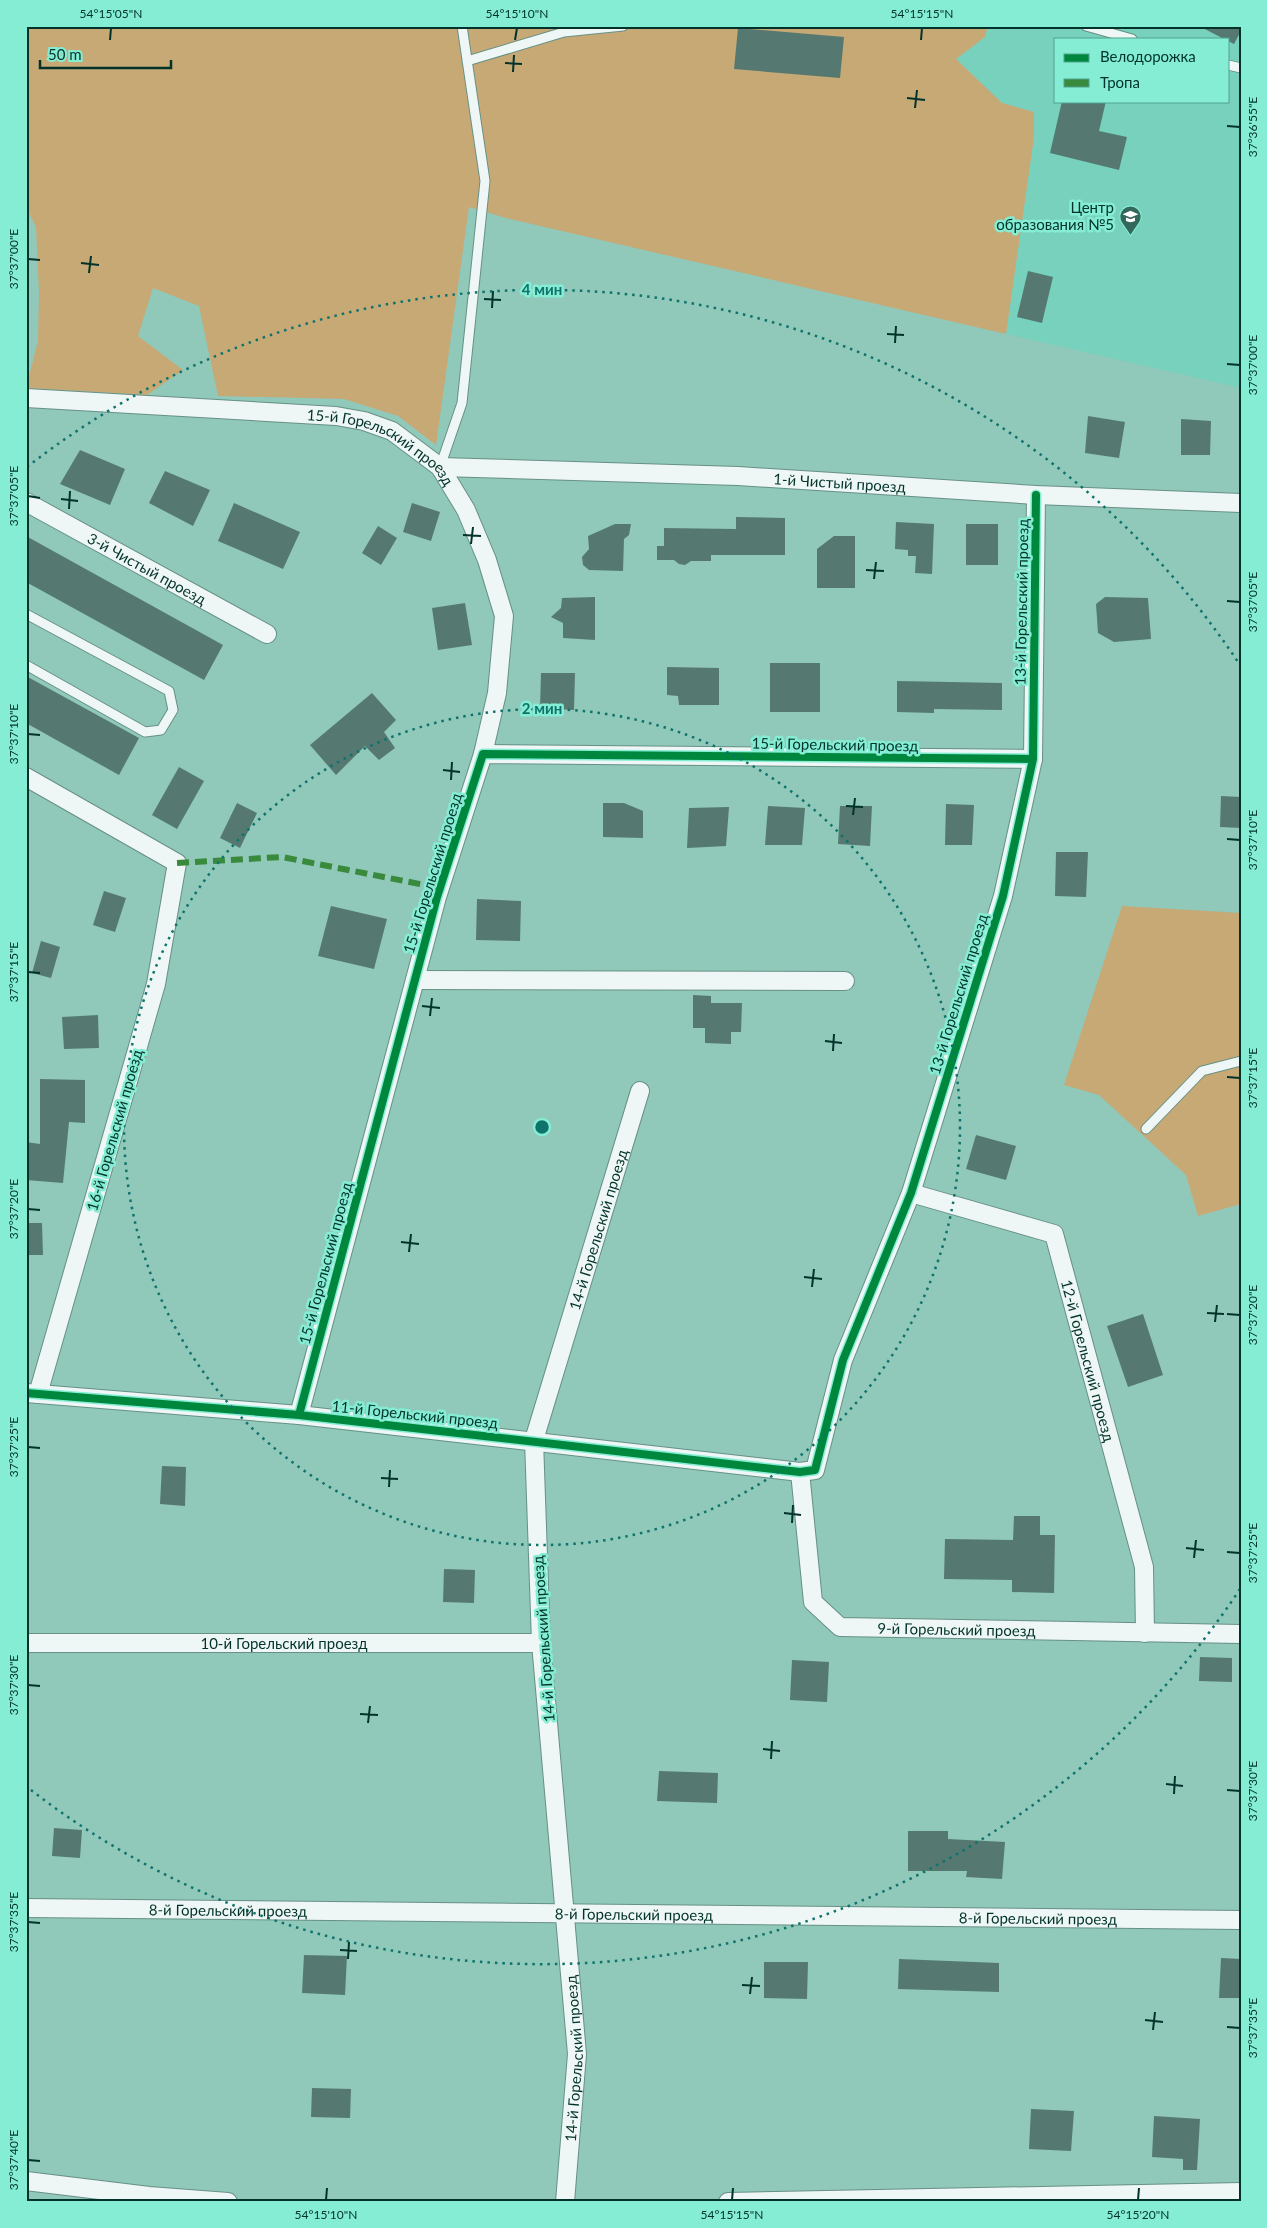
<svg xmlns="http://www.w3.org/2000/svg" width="1267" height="2228" viewBox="0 0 1267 2228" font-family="Lato,sans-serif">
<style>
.built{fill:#77d1bd;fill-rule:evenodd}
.green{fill:#c7a976}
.building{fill:#557971}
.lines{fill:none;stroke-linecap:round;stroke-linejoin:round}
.lane-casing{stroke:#679086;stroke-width:11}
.street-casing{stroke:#679086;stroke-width:20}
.lane{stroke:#eef7f5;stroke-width:9}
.street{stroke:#eef7f5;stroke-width:18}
.quiet{stroke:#3a8a3d;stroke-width:6;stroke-dasharray:12 6;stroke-linecap:butt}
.cycleway-casing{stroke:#85edd4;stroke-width:11}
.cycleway{stroke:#00873e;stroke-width:8}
.ticks{fill:none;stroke:#02332a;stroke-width:2}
.ring{fill:none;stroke:#0e736b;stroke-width:2.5;stroke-dasharray:2.5 5}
.labels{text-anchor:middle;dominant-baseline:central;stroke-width:5;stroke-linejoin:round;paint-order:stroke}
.poi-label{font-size:15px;fill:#02332a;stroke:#85edd4;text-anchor:end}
.street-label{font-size:15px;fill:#02332a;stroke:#85edd4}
.centre{fill:#0e736b;stroke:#85edd4;stroke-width:2.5}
.ring-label{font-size:15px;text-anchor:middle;font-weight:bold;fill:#0e736b;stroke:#85edd4;stroke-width:5;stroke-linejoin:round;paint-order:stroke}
.neatline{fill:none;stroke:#02332a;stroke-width:2}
.ticks-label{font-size:12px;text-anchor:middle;fill:#02332a}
</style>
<rect width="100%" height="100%" fill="#90c8ba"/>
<path class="built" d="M988,26H1241V388L1006,334L1034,137V112L1002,103L956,59L984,37ZM1056,39H1228V101H1056Z"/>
<path class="green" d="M26,26H988L985,37L956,59L1002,103L1034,112V137L1006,334L506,218L469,207L436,445L398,416L344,399L218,396L199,306L153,288L138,336L183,370L147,395L26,388L38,341L39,293L36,227L26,207Z
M1122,906L1241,913V1204L1198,1216L1186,1175L1099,1095L1064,1085Z"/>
<path class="building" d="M1199,26H1241V31L1234,44L1228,41V39H1224Z
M738,28L844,37L840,78L734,69Z
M1062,101H1106L1099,131L1127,137L1119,170L1050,153Z
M1028,271L1053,277L1042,323L1017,317Z
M1088,416L1125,422L1119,458L1085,453Z
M1181,419L1211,421L1210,455H1181Z
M80,450L125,469L110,505L60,484Z
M165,471L210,490L193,526L149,503Z
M234,503L300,532L283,569L218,541Z
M412,503L440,512L431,541L403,532Z
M736,517L785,518V555H711V561H691L685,565L679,564L674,560H657V546H664V528L736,529Z
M896,522L934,524L932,574L915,573L916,556H908V550L895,549Z
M615,524H631L629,535L624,539L623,571L589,570L583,565L582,557L589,549L588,536Z
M966,524H998V565H966Z
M378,526L397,538L381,565L362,553Z
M26,536L223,645L204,680L26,582Z
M834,536H855V588H817V549Z
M595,597V640L563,638V623L551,617L561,608L562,598Z
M1105,597L1148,598L1151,639L1114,642L1098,633L1096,604Z
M465,603L472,645L438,650L432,608Z
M770,663H820V712H770Z
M667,667L719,668V705H679L678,696L667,695Z
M541,673H575L574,710L540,708Z
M26,676L139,738L119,775L26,723Z
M897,681L1002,683V710L934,709V713L897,712Z
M372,693L396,720L384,732L395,748L379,760L365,746L336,775L310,745Z
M179,767L204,781L177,829L152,815Z
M1221,796L1241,797V828L1220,827Z
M237,803L257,813L240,848L220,838Z
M603,803H624L643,811V838L603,837Z
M946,804L974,805L972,845H945Z
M768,806L805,808L802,845H765Z
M840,806H872L870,846L838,844Z
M729,807L726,846L687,848L689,808Z
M1056,852H1088L1086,897L1055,896Z
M104,891L126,898L115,932L93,925Z
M477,899L521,901L520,941L476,940Z
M331,906L387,919L374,969L318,956Z
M41,941L60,947L51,978L32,973Z
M693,995L711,996V1003H742L741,1032H731V1044L705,1043V1028H693Z
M98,1015L99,1048L64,1049L62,1017Z
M40,1079L85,1080V1123L69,1122L63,1183L26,1180V1142L40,1144Z
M976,1135L1016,1146L1006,1180L966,1169Z
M26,1223H42L43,1255H26Z
M1143,1314L1163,1375L1128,1387L1107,1326Z
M162,1466L186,1467L185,1506L160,1504Z
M1014,1516H1040V1535H1055L1054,1593L1012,1592V1580L944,1579L945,1539L1013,1540Z
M444,1569L475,1570L474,1603L443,1602Z
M1200,1657L1232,1658V1682L1199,1681Z
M792,1660L829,1662L827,1702L790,1700Z
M659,1771L718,1773L717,1803L657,1801Z
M54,1828L82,1830L80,1858L52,1856Z
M908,1831H948V1839L1005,1842L1002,1879L966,1877L967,1871H908Z
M304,1955L347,1956L345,1995L302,1993Z
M1221,1958L1241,1959V1998H1219Z
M899,1959L999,1963V1992L898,1989Z
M764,1962H808L807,1999L764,1998Z
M312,2088L351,2089L350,2118L311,2117Z
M1031,2109L1074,2111L1071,2151L1029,2149Z
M1154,2116L1200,2119L1197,2170H1183V2159L1152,2157Z"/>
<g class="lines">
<defs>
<path id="lane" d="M1086,26L1132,39
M467,61L564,32L623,26
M1228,65L1241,68
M440,467L462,403L485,181L462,26
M26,614L169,691L173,710L161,730L145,732L26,665
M1146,1129L1202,1071L1241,1061"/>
<g id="street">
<path id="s1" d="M26,398L336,416L364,421L392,431L440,467L466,510L487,560L504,616L497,693L483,754"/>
<path id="s2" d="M440,467L738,476L1036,495L1241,503"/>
<path id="s3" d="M26,502L267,634"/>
<path d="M26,777L177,863L156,984L38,1394"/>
<path d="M415,980L845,981"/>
<path id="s4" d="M911,1193L1054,1234L1144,1567L1145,1633"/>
<path d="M26,1393L299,1415L800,1472L815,1470L843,1360L911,1193L1003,896L1033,759L1036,495"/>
<path d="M299,1415L437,897L483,754L1033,759"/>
<path id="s5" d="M800,1472L813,1602L840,1627L1241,1634"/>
<path id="s6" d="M26,1643H541"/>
<path id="s7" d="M26,1908L1241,1920"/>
<path d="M26,2181L149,2196L228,2202"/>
<path id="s8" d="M565,2202L577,2054L541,1643L534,1440L640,1091"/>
<path d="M728,2202L1241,2192"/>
</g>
</defs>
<use href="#lane" class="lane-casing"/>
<use href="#street" class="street-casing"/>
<use href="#lane" class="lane"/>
<use href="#street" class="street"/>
<path class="quiet" d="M177,863L282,857L440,888"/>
<defs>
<path id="cycleway" d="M26,1393L299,1415L800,1472L815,1470L843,1360L911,1193L1003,896L1033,759L1036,495
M299,1415L437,897L483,754L1033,759"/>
</defs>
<use href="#cycleway" class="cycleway-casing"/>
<use href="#cycleway" class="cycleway"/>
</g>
<path class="ticks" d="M110,40L111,28M515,40L517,28M921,40L922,28M505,63L522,64M513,72L514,55M907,98L925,100M915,108L917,90M1227,126L1240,127M28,259L40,260M81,263L99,265M89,273L91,256M484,299L501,300M492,308L493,291M887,334L904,335M895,343L896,326M1227,364L1240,365M28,496L40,498M61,499L78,501M69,509L70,491M463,535L481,536M471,544L473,527M866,570L884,571M874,579L876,562M1227,601L1240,602M28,734L40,735M443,770L460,772M451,780L452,762M846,806L863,807M853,815L855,798M1227,839L1240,840M28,972L40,973M422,1006L440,1008M430,1016L432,998M825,1041L842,1043M833,1051L834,1034M1227,1077L1240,1078M28,1209L40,1210M401,1242L419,1244M409,1252L411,1234M804,1277L822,1279M812,1287L814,1269M1207,1313L1224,1314M1227,1314L1240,1315M1215,1322L1217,1305M28,1447L40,1448M381,1478L398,1479M389,1487L390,1470M784,1513L801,1515M792,1523L793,1505M1186,1548L1204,1550M1227,1552L1240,1553M1194,1558L1196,1540M28,1685L40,1686M360,1714L378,1715M368,1723L370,1706M763,1749L780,1751M771,1759L772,1741M1166,1784L1183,1786M1227,1790L1240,1791M1174,1794L1175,1776M28,1922L40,1923M340,1950L357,1951M348,1959L349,1942M742,1985L760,1986M750,1994L752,1977M1145,2020L1163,2022M1227,2027L1240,2028M1153,2030L1155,2012M28,2160L40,2161M326,2200L327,2188M732,2200L733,2188M1138,2200L1139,2188"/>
<g class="ring">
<circle cx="542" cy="1127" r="418"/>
<path d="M1240 1589A837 837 0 0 1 27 1787M27 467A837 837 0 0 1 1240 665"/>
</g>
<defs>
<symbol id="school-pin" viewBox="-11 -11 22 30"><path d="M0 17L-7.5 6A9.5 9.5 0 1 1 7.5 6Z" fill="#34675c" stroke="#85edd4"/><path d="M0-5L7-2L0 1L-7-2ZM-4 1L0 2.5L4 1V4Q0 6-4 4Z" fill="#fff"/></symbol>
</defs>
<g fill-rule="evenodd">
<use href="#school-pin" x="1118" y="204" width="25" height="34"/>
</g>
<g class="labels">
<g class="poi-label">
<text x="1114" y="207">Центр<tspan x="1114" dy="17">образования №5</tspan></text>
</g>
<g class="street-label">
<text stroke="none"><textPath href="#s1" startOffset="365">15-й Горельский проезд</textPath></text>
<text stroke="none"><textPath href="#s2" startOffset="400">1-й Чистый проезд</textPath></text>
<text stroke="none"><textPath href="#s3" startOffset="138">3-й Чистый проезд</textPath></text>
<text transform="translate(1021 602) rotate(-89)">13-й Горельский проезд</text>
<text transform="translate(835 744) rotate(1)">15-й Горельский проезд</text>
<text transform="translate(432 873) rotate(-73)">15-й Горельский проезд</text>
<text transform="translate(958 994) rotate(-73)">13-й Горельский проезд</text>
<text transform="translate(114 1130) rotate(-74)">16-й Горельский проезд</text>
<text stroke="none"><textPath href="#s8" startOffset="984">14-й Горельский проезд</textPath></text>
<text transform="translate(325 1263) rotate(-75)">15-й Горельский проезд</text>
<text stroke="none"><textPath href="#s4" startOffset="280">12-й Горельский проезд</textPath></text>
<text transform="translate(415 1414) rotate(6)">11-й Горельский проезд</text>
<text stroke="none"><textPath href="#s5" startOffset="284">9-й Горельский проезд</textPath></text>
<text transform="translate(543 1639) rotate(-94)">14-й Горельский проезд</text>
<text stroke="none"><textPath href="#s6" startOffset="258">10-й Горельский проезд</textPath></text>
<text stroke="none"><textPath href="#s7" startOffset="202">8-й Горельский проезд</textPath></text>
<text stroke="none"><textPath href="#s7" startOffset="608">8-й Горельский проезд</textPath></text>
<text stroke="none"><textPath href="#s7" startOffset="1012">8-й Горельский проезд</textPath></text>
<text stroke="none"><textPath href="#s8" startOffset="144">14-й Горельский проезд</textPath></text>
</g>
</g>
<circle cx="542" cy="1127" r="8" class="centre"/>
<g class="ring-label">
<text x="542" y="295">4 мин</text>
<text x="542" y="714">2 мин</text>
</g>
<rect width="1267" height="2228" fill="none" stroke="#85edd4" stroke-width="55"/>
<rect x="1054" y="38" width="175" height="65" fill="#85edd4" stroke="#51a390"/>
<rect x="1064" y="54" width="25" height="8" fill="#00873e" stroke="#51a390"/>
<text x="1100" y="62" font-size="15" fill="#02332a">Велодорожка</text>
<rect x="1064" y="79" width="25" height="8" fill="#3a8a3d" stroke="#51a390"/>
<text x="1100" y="88" font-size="15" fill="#02332a">Тропа</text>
<path d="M40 60v8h131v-8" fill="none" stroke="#02332a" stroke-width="2.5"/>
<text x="48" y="60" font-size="15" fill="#02332a" stroke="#85edd4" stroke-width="4" paint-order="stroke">50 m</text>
<rect x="28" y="28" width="1212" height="2172" class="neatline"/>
<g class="ticks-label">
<text x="111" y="18">54°15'05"N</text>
<text x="517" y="18">54°15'10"N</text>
<text x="922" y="18">54°15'15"N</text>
<text transform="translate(1253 127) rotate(-90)" y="4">37°36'55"E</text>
<text transform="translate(14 259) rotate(-90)" y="4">37°37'00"E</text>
<text transform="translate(1253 365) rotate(-90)" y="4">37°37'00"E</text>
<text transform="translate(14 496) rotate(-90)" y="4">37°37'05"E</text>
<text transform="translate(1253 602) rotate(-90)" y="4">37°37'05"E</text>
<text transform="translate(14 734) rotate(-90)" y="4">37°37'10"E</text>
<text transform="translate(1253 840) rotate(-90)" y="4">37°37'10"E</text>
<text transform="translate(14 972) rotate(-90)" y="4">37°37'15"E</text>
<text transform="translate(1253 1078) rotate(-90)" y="4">37°37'15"E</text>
<text transform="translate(14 1209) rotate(-90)" y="4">37°37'20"E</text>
<text transform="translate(1253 1315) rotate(-90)" y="4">37°37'20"E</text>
<text transform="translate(14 1447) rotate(-90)" y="4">37°37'25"E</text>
<text transform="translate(1253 1553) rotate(-90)" y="4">37°37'25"E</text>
<text transform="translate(14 1685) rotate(-90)" y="4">37°37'30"E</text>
<text transform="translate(1253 1791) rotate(-90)" y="4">37°37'30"E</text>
<text transform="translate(14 1922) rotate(-90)" y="4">37°37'35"E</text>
<text transform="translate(1253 2028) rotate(-90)" y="4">37°37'35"E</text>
<text transform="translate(14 2160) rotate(-90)" y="4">37°37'40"E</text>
<text x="326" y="2219">54°15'10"N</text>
<text x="732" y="2219">54°15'15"N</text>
<text x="1138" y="2219">54°15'20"N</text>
</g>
</svg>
